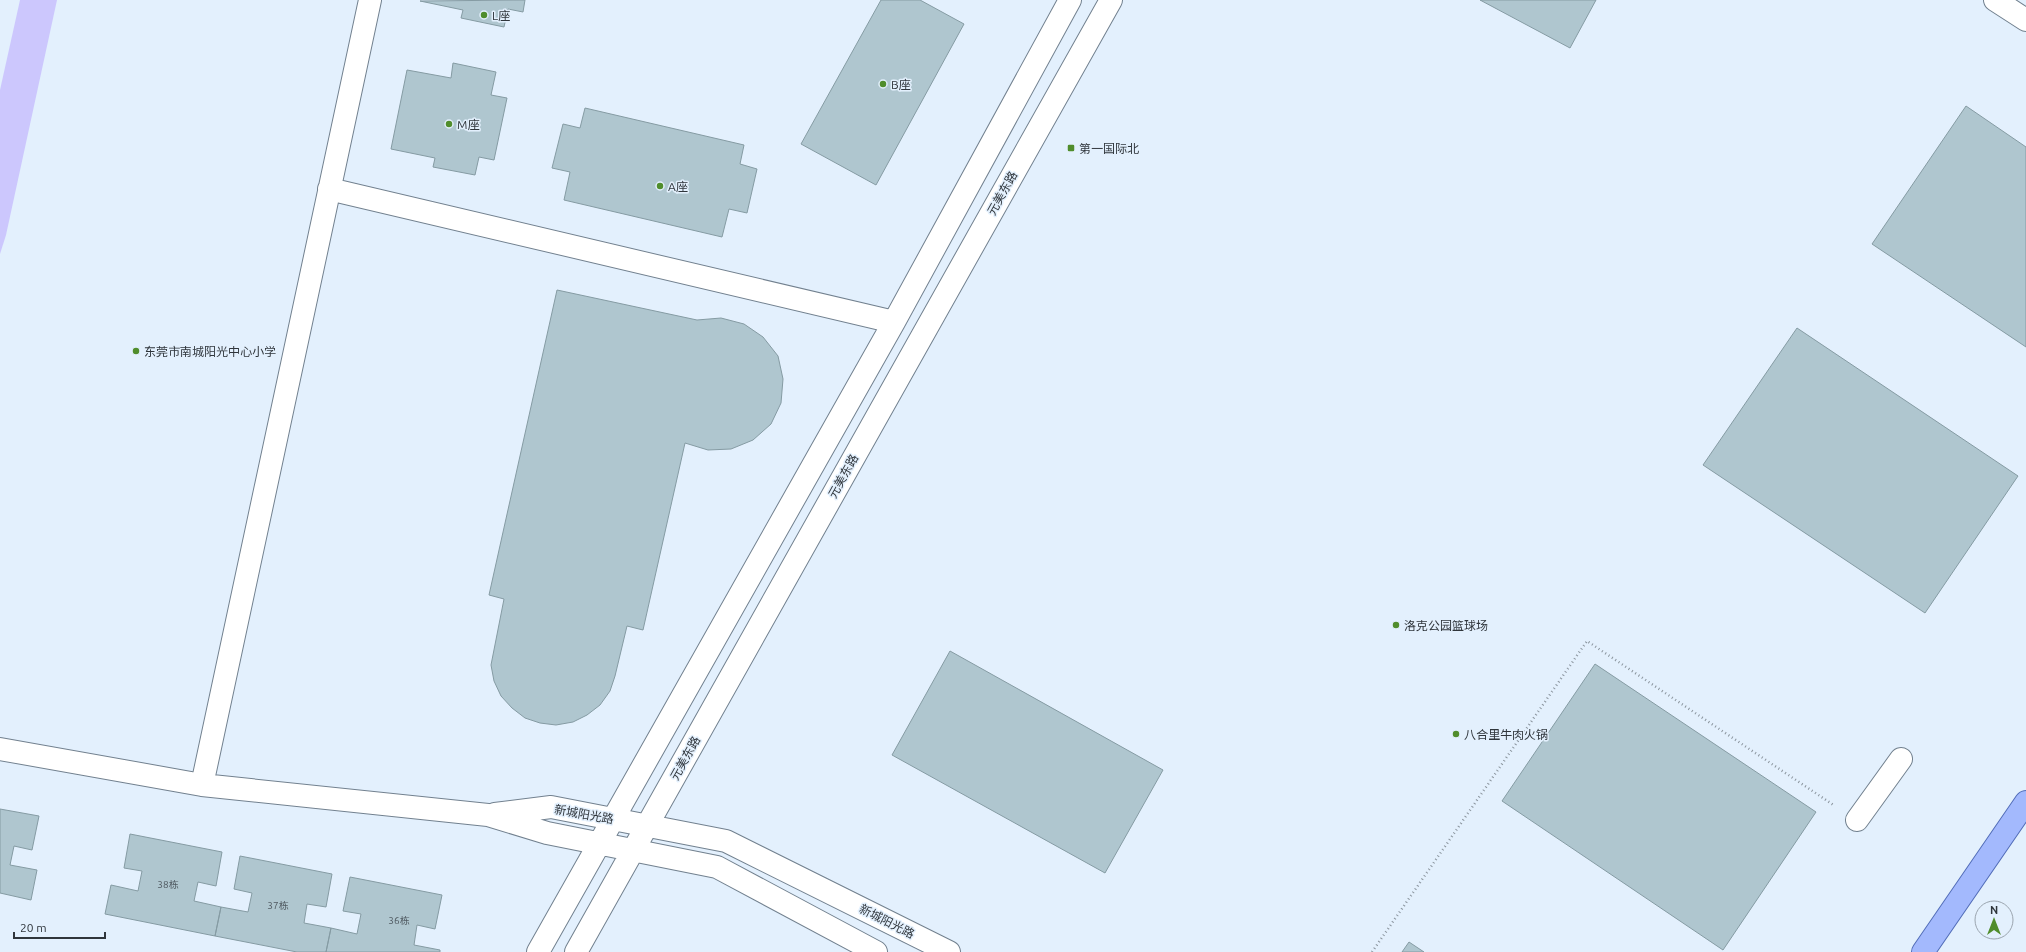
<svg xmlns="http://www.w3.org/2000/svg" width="2026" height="952" viewBox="0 0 2026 952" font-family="Ubuntu,'Noto Sans SC',sans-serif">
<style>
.green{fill:#ccc7fd}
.building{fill:#afc6cf;stroke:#859ba3}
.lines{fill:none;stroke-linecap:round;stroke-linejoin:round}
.minor-casing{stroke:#72818f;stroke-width:24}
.major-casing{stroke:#526db8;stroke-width:24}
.path{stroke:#8b959e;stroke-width:2.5;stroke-dasharray:1 3;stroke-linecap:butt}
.minor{stroke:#fff;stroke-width:22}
.major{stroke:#a3b9fd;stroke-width:22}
.poi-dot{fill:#508d2c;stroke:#e3f0fd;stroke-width:1.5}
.labels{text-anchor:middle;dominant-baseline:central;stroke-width:3;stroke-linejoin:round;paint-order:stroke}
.number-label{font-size:10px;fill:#4f5960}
.poi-label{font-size:12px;fill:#2f353b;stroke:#e3f0fd;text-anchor:start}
.street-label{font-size:12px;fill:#2f353b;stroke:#e3f0fd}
</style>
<rect width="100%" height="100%" fill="#e3f0fd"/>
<path class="green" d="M20,0H57L6,235L0,254V90Z"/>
<path class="building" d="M525,0L523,12L508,9L504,27L461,18L463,10L420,1Z
M881,0H920L964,24L876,185L801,144Z
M1480,0H1596L1570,48Z
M453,63L496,72L491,95L507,98L494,160L479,157L475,175L433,167L435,158L391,149L407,70L451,78Z
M1966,106L2026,147V347L1872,244Z
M585,108L744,145L740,164L757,169L747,213L729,209L722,237L564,200L570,172L552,168L563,124L580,128Z
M557,290L697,320L721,318L744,324L763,337L778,356L783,379L781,403L771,424L753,440L731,449L708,450L685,443L643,630L627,626L615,676L610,691L600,705L587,715L573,722L556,725L540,723L525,718L512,708L501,696L494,681L491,665L504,599L489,595Z
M1797,328L2018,476L1925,613L1703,465Z
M950,651L1163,770L1105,873L892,755Z
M1595,664L1816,812L1723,950L1502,801Z
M0,809L39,816L32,850L14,846L10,865L37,870L31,900L0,893Z
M130,834L222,852L216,886L198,882L194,901L221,907L215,936L105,914L111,885L138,891L142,871L124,868Z
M240,856L332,874L326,907L307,904L304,923L331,928L326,952H297L215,936L221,907L248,912L252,893L234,889Z
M350,877L442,895L435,929L417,925L414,945L440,950V952H326L331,928L357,934L361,914L343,911Z
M1409,942L1424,952H1402Z"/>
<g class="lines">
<defs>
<path id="minor" d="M1995,0L2026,20
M329,189L894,322
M0,749L202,785L488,815L547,833L717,867L876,952
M202,785L370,0
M495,814L551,807L726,841L949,952
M1857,820L1901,759
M538,952L894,322L1070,0
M576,952L1111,0"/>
<path id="major" d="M1923,952L2026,802"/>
</defs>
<use href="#minor" class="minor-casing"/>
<use href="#major" class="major-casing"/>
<path class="path" d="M1372,952L1587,641L1835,806"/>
<use href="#minor" class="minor"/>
<use href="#major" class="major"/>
</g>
<g class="poi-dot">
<circle cx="484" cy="15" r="4"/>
<circle cx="883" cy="84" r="4"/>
<circle cx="449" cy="124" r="4"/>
<rect x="1067" y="144" width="8" height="8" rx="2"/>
<circle cx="660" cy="186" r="4"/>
<circle cx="136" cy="351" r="4"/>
<circle cx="1396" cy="625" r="4"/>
<circle cx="1456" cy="734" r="4"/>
</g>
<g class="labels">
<g class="number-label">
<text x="168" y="884">38栋</text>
<text x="278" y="905">37栋</text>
<text x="399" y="920">36栋</text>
</g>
<g class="poi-label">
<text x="492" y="15">L座</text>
<text x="891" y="84">B座</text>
<text x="457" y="124">M座</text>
<text x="1079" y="148">第一国际北</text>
<text x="668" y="186">A座</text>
<text x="144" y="351">东莞市南城阳光中心小学</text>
<text x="1404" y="625">洛克公园篮球场</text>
<text x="1464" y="734">八合里牛肉火锅</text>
</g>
<g class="street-label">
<text transform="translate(1002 193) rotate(-61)">元美东路</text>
<text transform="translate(843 476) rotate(-61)">元美东路</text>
<text transform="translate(685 758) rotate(-61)">元美东路</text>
<text transform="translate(584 814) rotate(10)">新城阳光路</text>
<text transform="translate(887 921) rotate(27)">新城阳光路</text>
</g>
</g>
<g transform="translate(1994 920)"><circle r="19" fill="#e3f0fd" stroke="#9ba5af"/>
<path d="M0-3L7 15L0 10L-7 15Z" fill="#508d2c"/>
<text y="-6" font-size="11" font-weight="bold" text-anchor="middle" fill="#2f353b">N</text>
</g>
<path d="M14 932v6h91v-6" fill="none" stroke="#2f353b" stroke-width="2"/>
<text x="20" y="932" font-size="12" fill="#2f353b" stroke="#e3f0fd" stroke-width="3" paint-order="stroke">20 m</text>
</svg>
